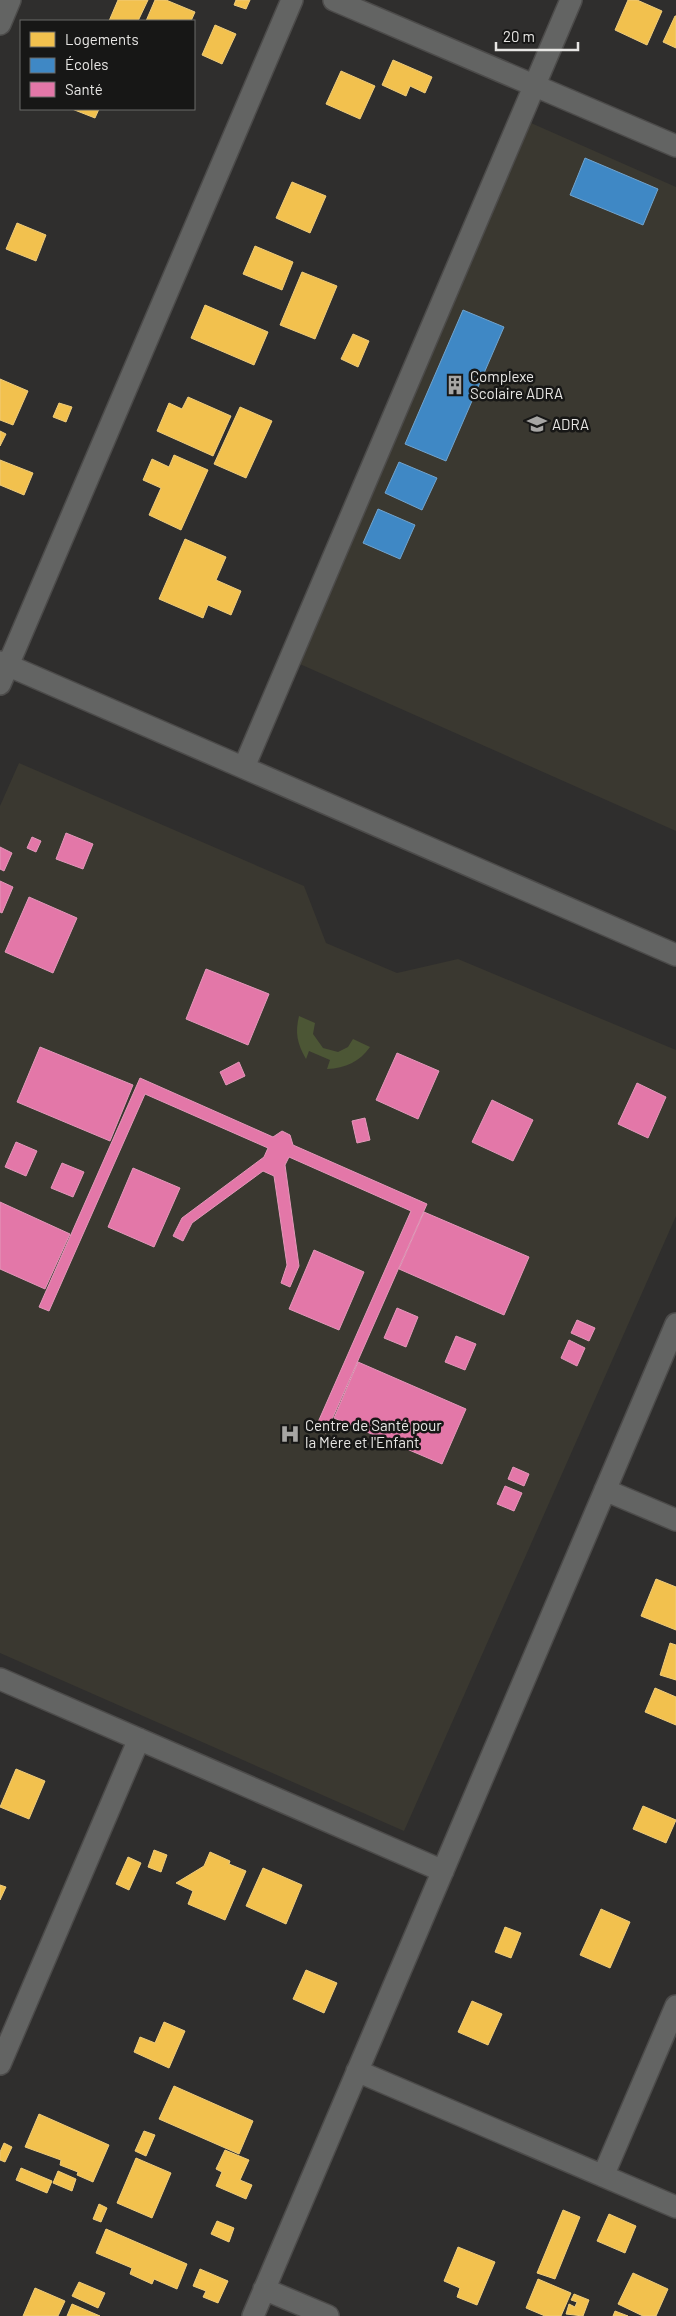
<svg xmlns="http://www.w3.org/2000/svg" width="676" height="2316" viewBox="0 0 676 2316" font-family="Barlow,sans-serif">
<style>
.built{fill:#3a3830}
.green{fill:#4c5635}
.homes{fill:#f2c14e;stroke:#efcc7b}
.schools{fill:#3f88c5;stroke:#71a4ce}
.health{fill:#e377a8;stroke:#e498ba}
.lines{fill:none;stroke-linecap:round;stroke-linejoin:round}
.street-casing{stroke:#4c4b4a;stroke-width:24}
.street{stroke:#636463;stroke-width:21}
.labels{text-anchor:middle;dominant-baseline:central;stroke-width:5;stroke-linejoin:round;paint-order:stroke}
.poi-label{font-size:15px;fill:#e7e6e4;stroke:#171716;text-anchor:start}
</style>
<rect width="100%" height="100%" fill="#2f2e2d"/>
<path class="built" d="M531,123L676,187V831L293,661Z
M19,763L304,886L326,943L397,973L458,959L676,1050V1216L404,1831L0,1653V806Z"/>
<path class="green" d="M299,1016L315,1023L313,1034L323,1048L338,1052L348,1047L353,1039L370,1047C359,1062 346,1068 327,1069L330,1060L309,1051L306,1059C297,1043 295,1033 299,1016Z"/>
<path class="homes" d="M118,0H148L138,21H109Z
M155,0H166L195,12L191,21H146Z
M236,0H250L246,9L234,5Z
M628,0H637L662,11L647,45L615,30Z
M675,16H676V48L663,42Z
M215,25L236,34L222,64L202,55Z
M393,60L432,77L425,93L410,86L406,96L382,85Z
M341,71L375,86L360,119L326,104Z
M72,109H99L95,118Z
M292,182L326,196L310,233L276,218Z
M17,223L46,235L36,261L6,249Z
M255,246L293,262L282,290L243,274Z
M302,272L337,286L315,339L280,325Z
M205,305L268,332L254,365L191,338Z
M353,334L369,341L358,367L341,359Z
M0,379L28,391L13,425L0,420Z
M188,397L231,416L213,456L157,431L169,403L182,409Z
M59,403L72,407L66,422L53,417Z
M240,407L272,421L246,478L214,464Z
M0,431L6,434L0,446Z
M174,455L208,470L181,530L149,515L161,488L143,480L152,459L169,467Z
M0,460L33,473L24,495L0,485Z
M185,539L226,557L216,580L241,591L231,615L208,605L203,618L159,599Z
M656,1579L676,1587V1630L641,1616Z
M670,1643L676,1645V1680L660,1675Z
M655,1688L676,1697V1725L645,1712Z
M16,1769L45,1781L29,1819L0,1807Z
M643,1806L676,1820L666,1843L633,1829Z
M154,1850L167,1855L161,1872L148,1867Z
M210,1852L230,1861L229,1864L246,1871L225,1920L188,1904L193,1891L176,1883L204,1866Z
M128,1857L141,1863L129,1890L116,1884Z
M263,1868L302,1885L286,1924L246,1906Z
M0,1885L6,1887L0,1900Z
M601,1909L630,1922L610,1968L580,1955Z
M505,1927L521,1933L511,1958L495,1952Z
M306,1970L337,1983L324,2013L293,1999Z
M472,2001L502,2014L488,2045L458,2032Z
M164,2022L185,2031L169,2068L134,2052L140,2037L155,2043Z
M174,2086L253,2121L239,2154L159,2119Z
M39,2114L109,2145L93,2182L77,2175L78,2172L60,2165L61,2160L25,2147Z
M144,2131L155,2135L146,2156L135,2151Z
M4,2143L12,2147L5,2162L0,2160V2152Z
M225,2150L249,2160L240,2180L252,2185L246,2199L216,2186L222,2172L216,2169Z
M136,2158L171,2173L152,2218L117,2203Z
M21,2168L52,2181L47,2193L16,2180Z
M58,2171L76,2179L72,2191L53,2183Z
M99,2204L107,2208L101,2222L93,2219Z
M563,2210L580,2217L555,2279L537,2273Z
M609,2214L636,2226L625,2253L597,2241Z
M217,2221L234,2228L229,2242L211,2234Z
M106,2229L187,2264L177,2289L154,2279L152,2284L130,2274L132,2268L96,2253Z
M458,2247L495,2262L477,2305L457,2297L460,2288L444,2281Z
M200,2269L228,2281L218,2303L203,2297L206,2291L193,2286Z
M633,2273L668,2289L656,2316H643L618,2304Z
M538,2279L571,2293L561,2316H545L526,2308Z
M79,2282L105,2293L98,2308L72,2296Z
M35,2288L65,2301L58,2316H23Z
M574,2294L589,2300L583,2316L566,2314L569,2304L575,2307L577,2302L571,2300Z
M72,2304L100,2316H67Z
M615,2311L628,2316H613Z"/>
<path class="schools" d="M585,158L658,189L643,225L570,195Z
M463,310L504,327L446,461L405,444Z
M399,462L437,478L422,510L385,493Z
M378,509L415,525L400,559L363,543Z"/>
<path class="health" d="M66,833L93,844L83,869L56,859Z
M32,837L41,841L36,852L27,848Z
M0,847L12,853L4,871L0,869Z
M0,881L13,887L2,913L0,912Z
M29,897L77,918L53,973L5,952Z
M206,969L269,994L248,1045L186,1019Z
M40,1047L133,1085L110,1141L17,1102Z
M397,1053L439,1071L418,1119L376,1100Z
M239,1062L245,1076L226,1085L220,1072Z
M140,1078L273,1137L282,1131L290,1135L293,1145L427,1204L326,1433L315,1429L411,1211L289,1157L285,1165L299,1266L290,1287L281,1283L287,1265L274,1176L263,1171L192,1223L183,1241L173,1236L182,1218L264,1157L268,1148L145,1094L49,1311L39,1307Z
M637,1083L666,1097L648,1138L618,1124Z
M492,1100L533,1120L513,1161L472,1142Z
M365,1118L370,1140L357,1143L352,1121Z
M16,1142L37,1151L26,1176L5,1167Z
M62,1163L84,1172L73,1197L51,1188Z
M133,1168L180,1188L154,1247L108,1227Z
M0,1202L70,1234L45,1289L0,1269Z
M424,1212L529,1257L504,1315L399,1269Z
M314,1250L364,1272L339,1330L289,1309Z
M397,1308L418,1317L406,1347L384,1338Z
M577,1320L595,1328L589,1341L571,1333Z
M456,1336L476,1344L465,1370L445,1362Z
M569,1340L585,1348L577,1366L561,1358Z
M358,1362L466,1409L442,1464L334,1418Z
M513,1467L529,1474L524,1486L508,1479Z
M505,1486L522,1493L514,1511L497,1504Z"/>
<g class="lines">
<defs>
<path id="street" d="M334,0L676,146
M0,24L10,0
M0,662L676,955
M0,684L292,0
M244,767L571,0
M605,1490L676,1520
M0,1679L443,1871
M0,2064L139,1739
M357,2071L676,2207
M603,2176L676,2006
M264,2289L328,2316
M253,2316L676,1324"/>
</defs>
<use href="#street" class="street-casing"/>
<use href="#street" class="street"/>
</g>
<defs>
<symbol id="building-bare" viewBox="-9 -9 18 18"><path d="M-4-6H4V6H1V3H-1V6H-4ZM-2.5-4.3h1.7v1.8h-1.7ZM.8-4.3h1.7v1.8H.8ZM-2.5-1h1.7V.8h-1.7ZM.8-1h1.7V.8H.8Z" fill="#a7a6a4" stroke="#171716" stroke-width="2.5" paint-order="stroke"/></symbol>
<symbol id="school-bare" viewBox="-9 -9 18 18"><path d="M0-5L7-2L0 1L-7-2ZM-4 1L0 2.5L4 1V4Q0 6-4 4Z" fill="#a7a6a4" stroke="#171716" stroke-width="2.5" paint-order="stroke"/></symbol>
<symbol id="hospital-bare" viewBox="-9 -9 18 18"><path d="M-5-5h3v3.5h4V-5h3V5h-3V1.5h-4V5h-3Z" fill="#a7a6a4" stroke="#171716" stroke-width="2.5" paint-order="stroke"/></symbol>
</defs>
<g fill-rule="evenodd">
<use href="#building-bare" x="441" y="371" width="28" height="28"/>
<use href="#school-bare" x="523" y="410" width="28" height="28"/>
<use href="#hospital-bare" x="276" y="1420" width="28" height="28"/>
</g>
<g class="labels">
<g class="poi-label">
<text x="470" y="376">Complexe<tspan x="470" dy="17">Scolaire ADRA</tspan></text>
<text x="552" y="424">ADRA</text>
<text x="305" y="1425">Centre de Santé pour<tspan x="305" dy="17">la Mére et l'Enfant</tspan></text>
</g>
</g>
<rect x="20" y="20" width="175" height="90" fill="#171716" stroke="#6a6a68"/>
<rect x="30" y="32" width="25" height="15" fill="#f2c14e" stroke="#6a6a68"/>
<text x="65" y="45" font-size="15" fill="#e7e6e4">Logements</text>
<rect x="30" y="58" width="25" height="15" fill="#3f88c5" stroke="#6a6a68"/>
<text x="65" y="70" font-size="15" fill="#e7e6e4">Écoles</text>
<rect x="30" y="82" width="25" height="15" fill="#e377a8" stroke="#6a6a68"/>
<text x="65" y="95" font-size="15" fill="#e7e6e4">Santé</text>
<path d="M496 42v8h82v-8" fill="none" stroke="#e7e6e4" stroke-width="2.5"/>
<text x="503" y="42" font-size="15" fill="#e7e6e4" stroke="#171716" stroke-width="4" paint-order="stroke">20 m</text>
</svg>
